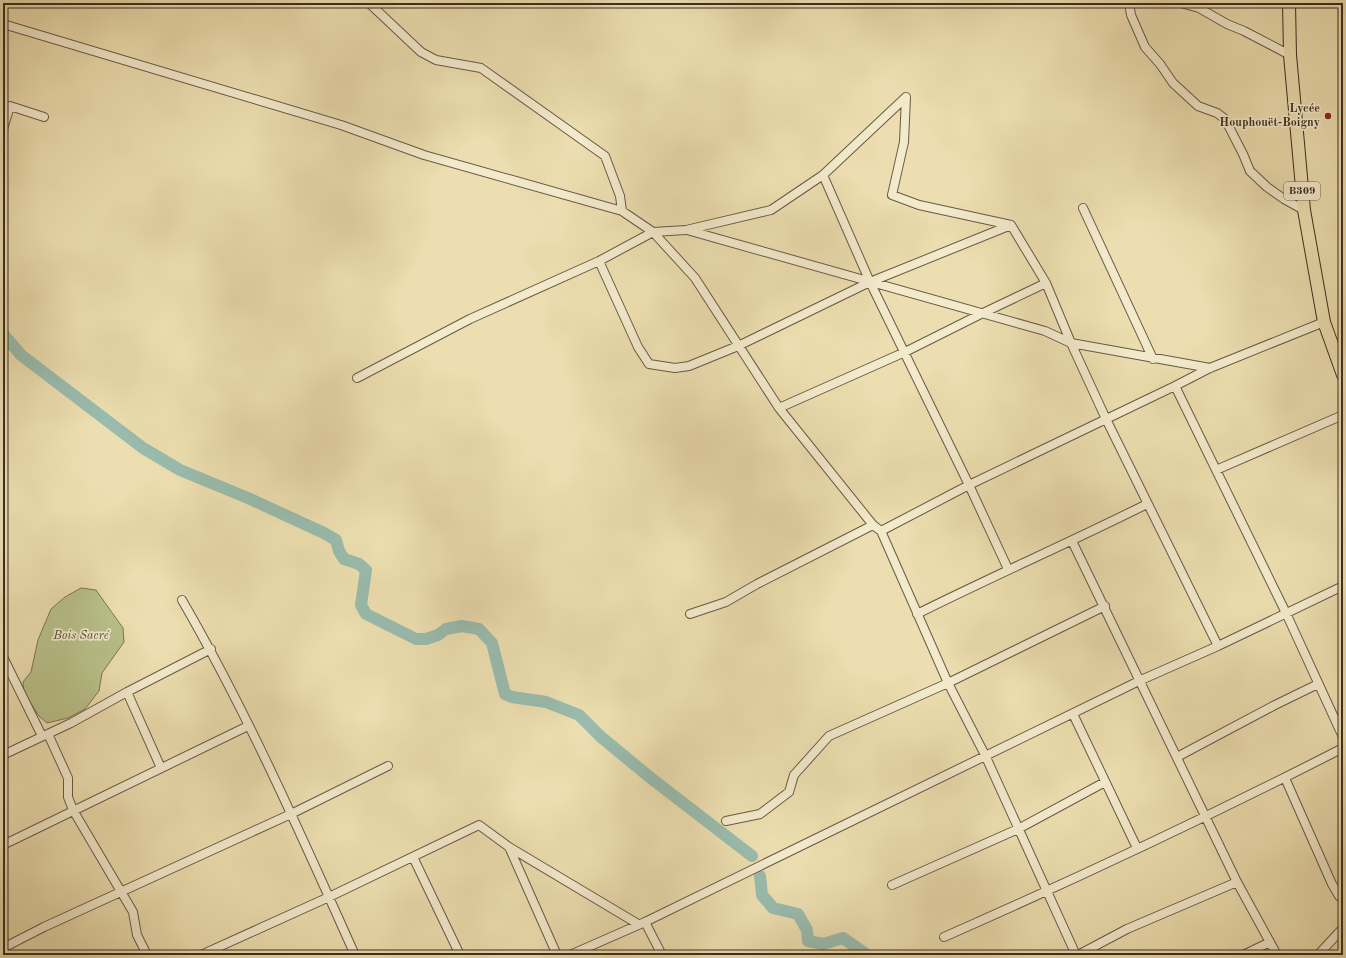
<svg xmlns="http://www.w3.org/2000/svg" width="1346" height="958" viewBox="0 0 1346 958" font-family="'Old Standard TT',serif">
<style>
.green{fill:#b9c18a;stroke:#7b7754}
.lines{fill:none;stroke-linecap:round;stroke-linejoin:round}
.river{stroke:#99bcae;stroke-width:12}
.minor-casing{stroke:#695943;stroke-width:10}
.primary-casing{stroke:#3d2d1f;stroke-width:14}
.minor{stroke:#f3eacc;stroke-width:8}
.primary{stroke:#ecdeb0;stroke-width:12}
.poi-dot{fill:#8f2418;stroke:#f3eacc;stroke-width:1.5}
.labels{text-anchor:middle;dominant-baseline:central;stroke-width:3.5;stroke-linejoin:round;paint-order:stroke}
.shield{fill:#f3eacc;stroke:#746653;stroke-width:1}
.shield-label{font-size:11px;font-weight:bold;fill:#3d2d1f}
.poi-label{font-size:12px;font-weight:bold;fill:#3d2d1f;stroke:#f3eacc;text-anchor:end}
.park-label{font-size:12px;font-style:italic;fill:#564b34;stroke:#f3eacc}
</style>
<rect width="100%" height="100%" fill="#ecdeb0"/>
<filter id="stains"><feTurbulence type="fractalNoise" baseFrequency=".005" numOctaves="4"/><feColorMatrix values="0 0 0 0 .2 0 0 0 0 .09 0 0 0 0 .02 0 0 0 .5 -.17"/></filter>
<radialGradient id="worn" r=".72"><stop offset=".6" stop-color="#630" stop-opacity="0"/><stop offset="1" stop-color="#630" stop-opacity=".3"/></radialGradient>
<path class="green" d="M81,588L96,590L123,628L124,642L102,673L99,691L85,709L68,718L47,723L39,716L24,693L23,682L31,672L38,640L51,609L65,597Z"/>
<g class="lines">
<path class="river" d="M3,334L21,355L143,448L180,470L248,498L324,533L336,540L339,551L344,559L359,564L366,570L361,605L366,614L416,639H426L438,635L446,629L462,626L479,629L492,643L505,694L512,697L546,702L579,715L601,737L652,779L752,856
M760,876L762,895L773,908L798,914L807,930L808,941L823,944L843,938L867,955"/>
<defs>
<path id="minor" d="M369,3L421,52L436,60L481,68L605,156L620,196L622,211
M1129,3L1131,15L1145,47L1160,64L1173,83L1198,106L1217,113L1225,119L1243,154L1250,171L1267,187L1284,199L1304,210
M1181,3L1199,8L1227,24L1244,31L1290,55
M3,24L341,125L424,155L622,211L653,232L695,278L779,408L873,525L881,531L948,683L985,755L1076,955
M906,97L904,142L892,195L919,205L1011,225L1046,283L1071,343L1106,419L1218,646
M3,129L10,106L44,117
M823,175L870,282L969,485L1008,569
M1083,208L1153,359
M687,230L1045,331L1071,343L1210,368
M599,261L638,347L649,364L675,368L689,366L738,346L870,282L1011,225
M357,378L470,319L599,261L653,232L686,230L771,210L823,175L906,97
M1175,386L1286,613L1343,737
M779,408L905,352L981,314L1046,283
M1216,470L1343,415
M881,531L969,485L1175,386L1210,368L1324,322
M1072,541L1237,882L1277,955
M182,600C248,714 301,835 355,955
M690,614L726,602L757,584L873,525
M917,614C993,576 1071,542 1147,504
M3,657L42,736
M127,692L161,768
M1073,714L1137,848
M48,734L68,778V797L73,810L133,912L137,935L147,955
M3,755L71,723L127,692L211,649
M1177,757L1275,705L1318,684
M1285,778L1332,884L1339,896L1343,898
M726,821L760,814L789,792L794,775L829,736L948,683L1105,606
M3,845L248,726
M509,847L557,955
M413,857L460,955
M892,885L1018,829L1105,782
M645,922L662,955
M944,937C1078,878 1212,815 1343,748
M3,948L44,927L291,814L388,766
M201,955L329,897L479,825L509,847L638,924
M570,955L645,922L1141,680L1218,646L1343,586
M1078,955L1127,929L1237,882
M1243,955L1270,942
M1318,955L1343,928"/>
<path id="primary" d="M1289,3L1290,55L1304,210L1324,322L1343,375"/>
</defs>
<use href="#minor" class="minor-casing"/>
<use href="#primary" class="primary-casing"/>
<use href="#minor" class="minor"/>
<use href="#primary" class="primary"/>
</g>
<circle class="poi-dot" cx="1328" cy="116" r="4"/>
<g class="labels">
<rect class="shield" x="1284" y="182" width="36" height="18" rx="3"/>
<g class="shield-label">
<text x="1302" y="191">B309</text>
</g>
<g class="poi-label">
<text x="1320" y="109">Lycée<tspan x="1320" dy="14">Houphouët-Boigny</tspan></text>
</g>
<g class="park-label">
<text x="81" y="636">Bois Sacré</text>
</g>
</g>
<rect width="1346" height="958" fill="none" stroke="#ecdeb0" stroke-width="16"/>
<rect x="4" y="4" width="1338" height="950" fill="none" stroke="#3d2d1f" stroke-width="2"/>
<rect x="8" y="8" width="1330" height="942" fill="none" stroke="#3d2d1f"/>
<rect width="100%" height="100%" filter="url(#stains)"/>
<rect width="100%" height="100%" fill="url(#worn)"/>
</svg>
